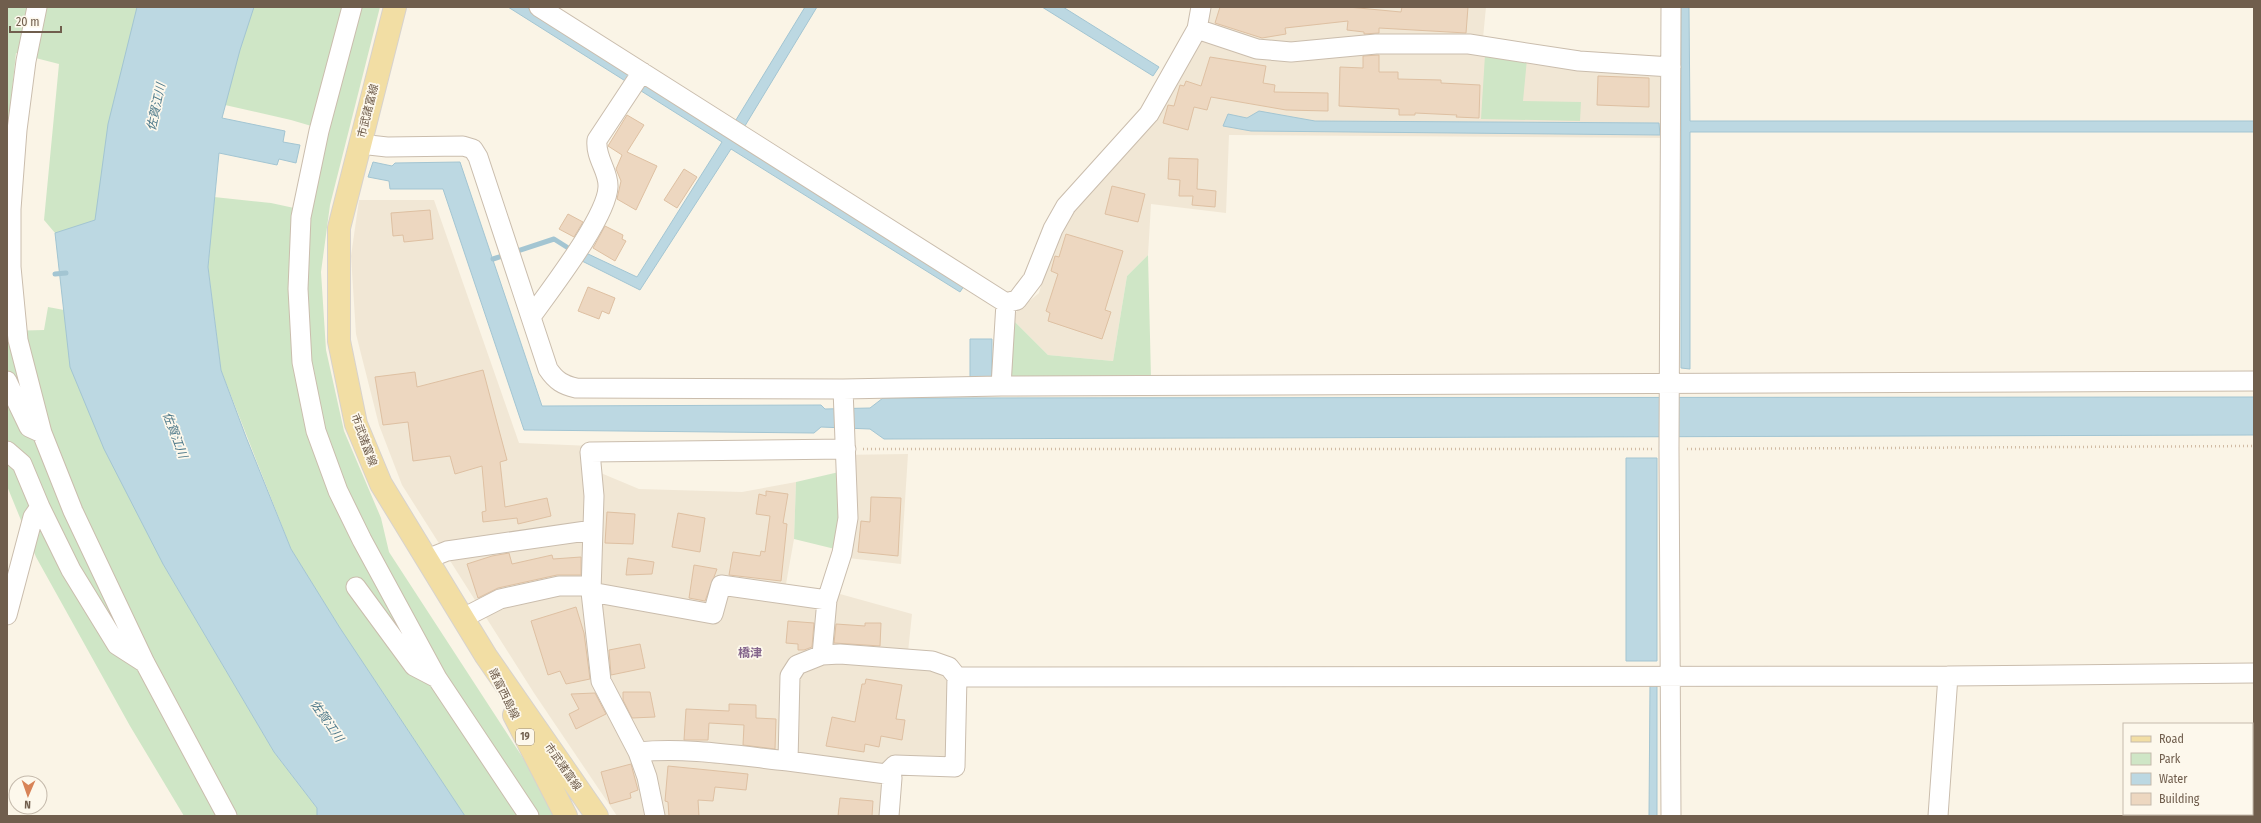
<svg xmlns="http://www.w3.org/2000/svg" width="2261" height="823" viewBox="0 0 2261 823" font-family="'Fira Sans Condensed','Noto Sans JP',sans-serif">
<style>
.residential{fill:#f1e7d5}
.green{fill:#cfe6c6}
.water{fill:#bcd8e2;stroke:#a3c5d2}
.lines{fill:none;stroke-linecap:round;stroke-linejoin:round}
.stream{stroke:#a3c5d2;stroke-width:5}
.building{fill:#edd7c0;stroke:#dec0a2}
.minor-casing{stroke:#cabdad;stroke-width:21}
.major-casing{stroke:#d7d2cd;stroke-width:24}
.path{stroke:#d1bba3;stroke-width:2.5;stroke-dasharray:1 3;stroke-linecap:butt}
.minor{stroke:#fff;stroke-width:19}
.major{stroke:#f2dea4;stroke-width:22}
.labels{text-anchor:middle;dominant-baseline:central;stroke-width:3.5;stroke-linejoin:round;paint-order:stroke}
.shield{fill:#fdf8ec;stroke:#9a8c7d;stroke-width:1}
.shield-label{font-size:10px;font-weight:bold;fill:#705e4d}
.street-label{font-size:11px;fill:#705e4d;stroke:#fdf8ec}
.water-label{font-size:12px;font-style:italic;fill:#4c7889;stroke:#fdf8ec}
.neighbourhood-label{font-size:12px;font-weight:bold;fill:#84658c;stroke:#fdf8ec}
</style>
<rect width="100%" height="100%" fill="#faf4e6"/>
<path class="residential" d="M1205,7H1486L1483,38L1568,50L1661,56L1664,138L1229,135L1226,213L1151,204L1148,255L1127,276L1113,361L1048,355L1010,317L1039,293L1056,231L1156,119Z
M359,200H434L519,443L592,446L596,471L639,489L742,492L796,482L794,539L786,584L825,594L839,550L838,455L908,454L901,564L848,558L840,594L912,614L908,652L963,673L961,775L897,771L893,816H617L534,693L402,485L379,425L356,334L351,256Z"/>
<path class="green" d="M7,7H155L163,564L274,752L317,808V816H184L130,726L36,557L7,486V331L44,330L48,307L64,310L55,233L44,220L59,64L16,53L7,138Z
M234,7H380L330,205L321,272L326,350L344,431L381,518L389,552L525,761L555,816H465L340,628L291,549L221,370L208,267L214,197L271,203L308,211L325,130L291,120L225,105Z
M1485,55L1527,59L1523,101L1581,102L1580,121L1481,119Z
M1148,255L1151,378L1011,379L1010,317L1048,355L1113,361L1127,276Z
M839,472V550L794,539L796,482Z"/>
<path class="water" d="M137,7H254L240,50L222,118L285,131L283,142L300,145L296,163L279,159L277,165L219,153L208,267L221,370L246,437L291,549L340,628L465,816H317V808L274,752L163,564L104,449L70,367L55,233L95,220L108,124Z
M508,7H527L728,133L805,7H817L737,139L966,283L960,292L731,149L640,290L582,261L586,253L637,277L722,142Z
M1042,7H1063L1159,67L1153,76Z
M1681,7H1689L1690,121H2254V132H1690V369L1681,368Z
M1259,111L1315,121L1659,123L1660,135L1251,131L1223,126L1228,114L1247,118Z
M373,162L392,166L395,163L460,162L542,406L821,405L825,409L870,408L883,398L2254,397V435L884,439L870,429L821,427L814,433L524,430L443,189H390L389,181L368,177Z
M970,339H992V377H970Z
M1626,458H1657V661H1626Z
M1650,682H1657V816H1649Z"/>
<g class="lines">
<path class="stream" d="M493,259L554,239L573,251
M55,274L66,273"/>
</g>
<path class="building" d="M1220,7H1348L1401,12L1402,7H1468L1466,33L1379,28V33L1364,34V32L1347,30L1348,21L1285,28L1286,34L1262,38L1215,23Z
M1379,55V72H1398V79L1441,80V83L1480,85L1479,118L1456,117L1457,115L1415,113V115H1399V109L1339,106L1340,67L1363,68V56Z
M1210,57L1266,66L1263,83L1275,85L1274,92L1328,93V111L1286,110L1211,97L1207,110L1194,107L1188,130L1163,123L1168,105L1174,106L1180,85L1184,86L1186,81L1201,86Z
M1598,76L1649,78V107L1597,105Z
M627,115L644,125L627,152L657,166L636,210L617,199L621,181L616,169L622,155L608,146Z
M1169,158L1198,159L1197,189L1216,191L1215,207L1192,205L1193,196H1179L1180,180L1168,179Z
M684,169L697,177L677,208L664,200Z
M1112,186L1145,194L1138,222L1105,214Z
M430,210L433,239L404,242L403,235L393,236L391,213Z
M568,214L583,222L574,237L559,229Z
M605,226L623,235L622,239L626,241L615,261L593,248Z
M1066,234L1123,251L1105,310L1111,312L1102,339L1048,321L1050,313L1046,311L1058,274L1051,271L1055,256L1059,257Z
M588,287L615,298L609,314L602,311L599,319L578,311Z
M483,370L507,460L500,462L505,507L547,498L551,516L518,524L517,518L483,522L482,512L486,511L482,466L455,474L450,456L413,461L408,422L383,425L375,377L415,372L417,387Z
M766,491L788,494L783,523L787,524L781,581L729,575L733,552L760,556L761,551L765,552L770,516L756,514L759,494L766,496Z
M871,497L901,498L898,556L858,552L861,521L870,522Z
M607,512L635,514L633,544L605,543Z
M678,513L705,518L700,552L672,547Z
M509,553L512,564L552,555L553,559L581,557V575H557L498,588L478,598L467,564L492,556Z
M628,558L654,562L652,574L626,575Z
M694,565L717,569L705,601L689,598Z
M576,607L584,633L590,679L566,684L560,671L548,675L531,621Z
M788,621L814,623L812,647L804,650H798V644L786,643Z
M865,623H881L880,646L834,643L836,624L865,626Z
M640,644L645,668L611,675L609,650Z
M866,679L902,685L896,719L905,720L902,740L881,736L879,747L865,744L864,752L826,746L832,717L855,722L862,684H865Z
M623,692H650L655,717L632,718L623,700Z
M595,693L606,714L576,729L569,714L579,709L571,694Z
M729,704L756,705V718L776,719L775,749L743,745L744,725L709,723L708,740H684L686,709L729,711Z
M631,764L638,790L630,793L631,798L610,804L601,772Z
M668,766L748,774L746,790L715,787L713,801L698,800L699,816H669L668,802L665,801Z
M840,798L873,801L872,816H838Z"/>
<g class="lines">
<defs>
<path id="minor" d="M37,7L26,61L17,130L11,209V267L18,340L42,433L73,511L145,663L227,816
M352,7L319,131L301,217L298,289L302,362L316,431L338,491L362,540L437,678L529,816
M539,7L1006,303L1017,300L1033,279L1053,229L1066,206L1149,114L1197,29L1201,7
M1671,7L1669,449L1671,816
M1197,29L1257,49L1291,52L1376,44H1469L1579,61L1671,67
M360,144L387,147L463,146L473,149L478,157L548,369C556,381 563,385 576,388L843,389L1001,386L2254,381
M531,317C550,290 607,217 608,187C609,171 595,158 597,140L642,72
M7,381L29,427L42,433
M1001,386L1006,303
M7,451L22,464L40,507L33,517L7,615
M40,507L71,570L117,645L145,663
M427,559L447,551L593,530
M356,587L414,666L437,678
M591,592L713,614L721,585L827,600
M463,618L500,599L559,586H591
M822,655L827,600L842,553L848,518L843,389
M957,677L1948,676L2254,673
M638,752L601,681L591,592L594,496L590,452L846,449
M886,774L892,778L889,816
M655,816L647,777L638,752C688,747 739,756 788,761L790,676L797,665L822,655L840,654L932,661L949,667L957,677L955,767L895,765L886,774L788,761
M1938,816L1948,676"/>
<path id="major" d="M395,7L339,228V341L356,424L381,484L486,656L597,816
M514,715L566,816"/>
</defs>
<use href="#minor" class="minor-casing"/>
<use href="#major" class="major-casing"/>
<path class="path" d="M863,449H1652
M1687,449L2254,446"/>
<use href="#minor" class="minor"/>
<use href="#major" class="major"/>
</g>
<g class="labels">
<rect class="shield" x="516" y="729" width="18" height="16" rx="3"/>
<g class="shield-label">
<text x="525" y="737">19</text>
</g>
<g class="street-label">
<text transform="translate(368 111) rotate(-76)">市武諸富線</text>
<text transform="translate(364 440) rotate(70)">市武諸富線</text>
<text transform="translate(504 694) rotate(64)">諸富西島線</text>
<text transform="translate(563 767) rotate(55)">市武諸富線</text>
</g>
<g class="water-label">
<text transform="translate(156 107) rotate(-78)">佐賀江川</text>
<text transform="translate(175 435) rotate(69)">佐賀江川</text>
<text transform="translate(327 721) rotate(55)">佐賀江川</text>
</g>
<g class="neighbourhood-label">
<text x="750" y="653">橋津</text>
</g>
</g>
<rect width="2261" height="823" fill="none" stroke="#705e4d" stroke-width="16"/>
<rect x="2123" y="723" width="130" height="92" fill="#fdf8ec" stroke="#c5baac"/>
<rect x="2131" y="736" width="20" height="6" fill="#f2dea4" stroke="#c5baac"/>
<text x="2159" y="743" font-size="12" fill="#705e4d">Road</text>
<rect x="2131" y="753" width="20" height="12" fill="#cfe6c6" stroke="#c5baac"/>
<text x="2159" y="763" font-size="12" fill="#705e4d">Park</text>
<rect x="2131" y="773" width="20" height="12" fill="#bcd8e2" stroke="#c5baac"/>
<text x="2159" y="783" font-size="12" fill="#705e4d">Water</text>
<rect x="2131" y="793" width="20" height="12" fill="#edd7c0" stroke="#c5baac"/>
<text x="2159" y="803" font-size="12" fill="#705e4d">Building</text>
<g transform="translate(28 795) rotate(182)"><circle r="19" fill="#fdf8ec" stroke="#c5baac"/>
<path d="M0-3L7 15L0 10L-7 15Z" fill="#d88357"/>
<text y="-6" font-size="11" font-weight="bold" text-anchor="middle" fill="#705e4d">N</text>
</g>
<path d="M10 26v6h51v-6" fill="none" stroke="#705e4d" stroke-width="2"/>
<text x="16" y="26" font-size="12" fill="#705e4d" stroke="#fdf8ec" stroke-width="3" paint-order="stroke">20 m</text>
</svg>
